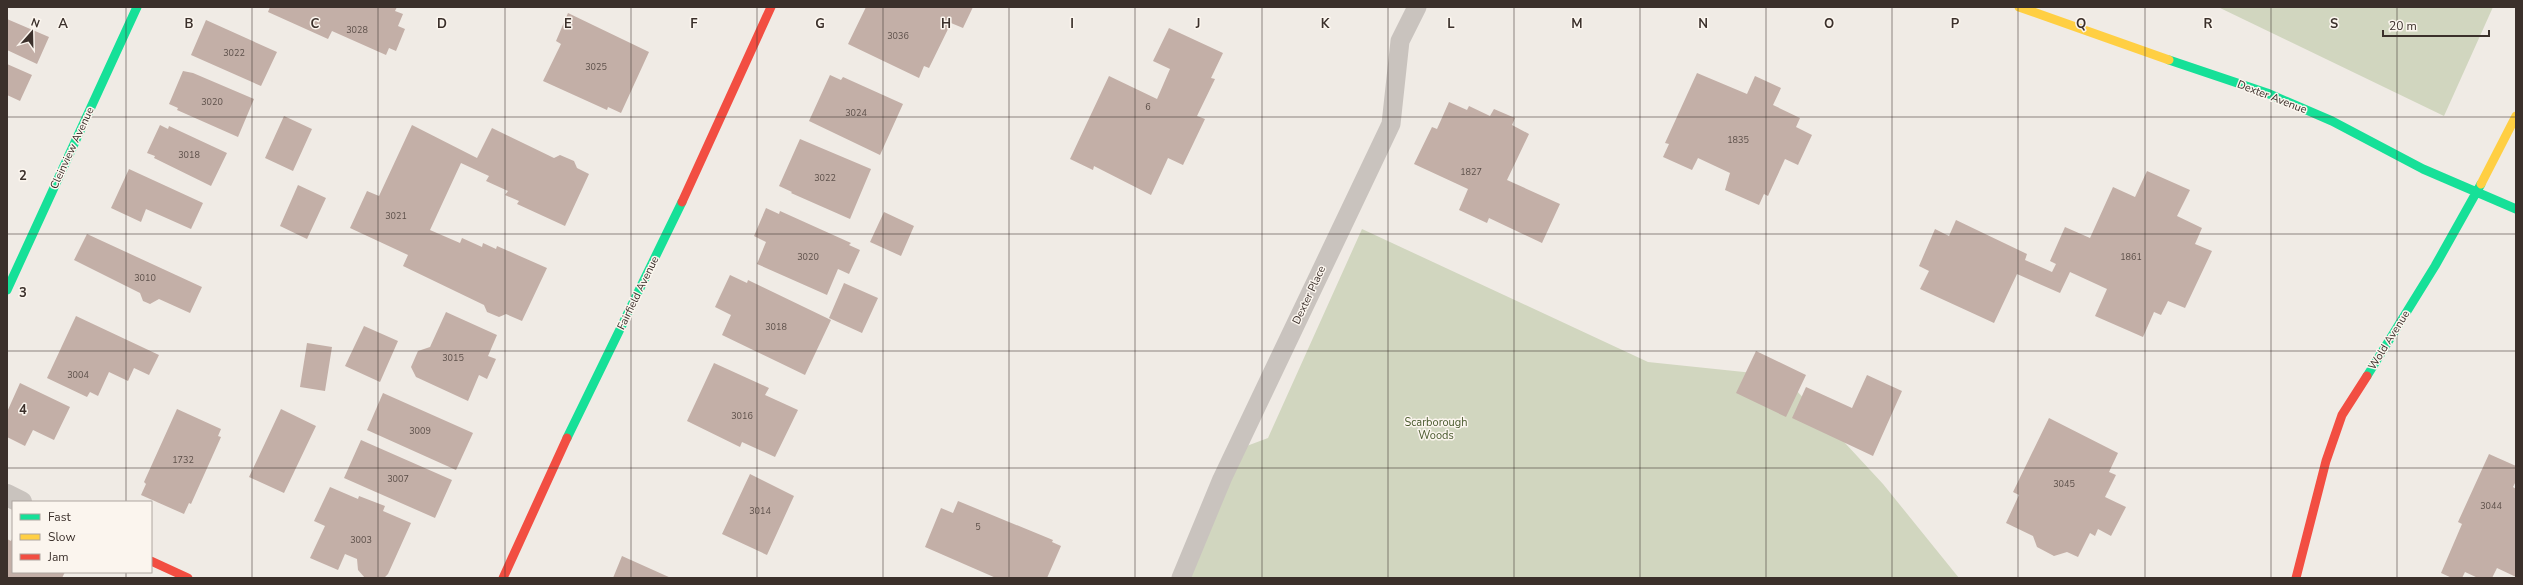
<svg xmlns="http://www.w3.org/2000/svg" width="2523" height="585" viewBox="0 0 2523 585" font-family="'Nunito Sans',sans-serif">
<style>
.green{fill:#d1d6bf}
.building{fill:#c3afa7}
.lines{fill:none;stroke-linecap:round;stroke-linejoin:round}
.lane{stroke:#c9c3be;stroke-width:19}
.street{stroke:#c9c3be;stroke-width:22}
.fast{stroke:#16e098;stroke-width:9}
.slow{stroke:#ffcf43;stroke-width:9}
.jam{stroke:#f24e42;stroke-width:9}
.grid{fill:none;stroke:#3b302b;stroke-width:1;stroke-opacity:0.55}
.labels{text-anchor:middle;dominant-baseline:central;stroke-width:3;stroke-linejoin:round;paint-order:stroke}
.number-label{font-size:9px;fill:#5d504a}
.street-label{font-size:11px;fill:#3b302b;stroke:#fbf5ee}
.park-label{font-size:11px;fill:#4a5a2e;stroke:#fbf5ee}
.grid-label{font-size:13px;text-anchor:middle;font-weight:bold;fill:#3b302b;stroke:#fbf5ee;stroke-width:3;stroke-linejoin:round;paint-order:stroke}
</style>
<rect width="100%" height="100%" fill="#f0ebe5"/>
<path class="green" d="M2218,7H2493L2444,116Z
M1362,229L1648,362L1783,376L1883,484L1959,578H1181L1236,450L1268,438Z"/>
<path class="building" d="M270,7H397L395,11L403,14L398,26L405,29L396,51L389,48L386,55L332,31L328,39L268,12Z
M866,7H973L963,28L951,23L929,68L924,66L919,78L848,44Z
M568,13L649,52L621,113L608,107L607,110L543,81L561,44L556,41Z
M7,19L49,37L37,64L7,50Z
M206,20L277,52L261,86L191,55Z
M1169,28L1223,53L1211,78L1215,79L1197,116L1205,119L1183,165L1168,158L1151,195L1094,166L1093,170L1070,159L1109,76L1157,99L1170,69L1153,61Z
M7,64L32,75L20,101L7,95Z
M183,71L193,73L254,99L238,137L177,110L178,108L169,104Z
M1697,73L1747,94L1755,76L1781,88L1773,105L1800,118L1796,127L1812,135L1798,165L1785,159L1768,196L1764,194L1759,205L1725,190L1730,173L1698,158L1692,170L1663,157L1669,144L1665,143Z
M830,75L841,80L843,77L903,104L880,155L809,121Z
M1449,102L1467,110L1469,106L1490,116L1494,109L1515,118L1512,125L1529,134L1507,180L1560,204L1542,243L1489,218L1487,223L1459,210L1468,189L1414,164L1432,127L1437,129Z
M284,116L312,129L293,171L265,158Z
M160,125L168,129L169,126L227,153L211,186L154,158L155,156L147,153Z
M412,125L477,158L492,128L554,158L560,155L574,161L577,168L589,174L565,226L517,204L519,201L505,195L508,191L486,181L489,176L461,163L430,230L460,243L462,238L482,247L483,243L496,249L497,246L547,268L522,321L506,314L499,317L487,312L484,305L403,266L408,255L350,228L367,191L379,196Z
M800,139L871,169L850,219L791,193L792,192L779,186Z
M129,169L203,203L191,229L146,209L141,222L111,208Z
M2147,171L2190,190L2177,216L2202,228L2195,244L2212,251L2185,308L2168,301L2161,315L2154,312L2143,337L2095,316L2107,289L2070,272L2060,293L2017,274L1994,323L1920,289L1929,271L1919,266L1935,229L1949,236L1956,220L2027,254L2025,260L2052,272L2056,264L2050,261L2065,227L2090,238L2113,187L2135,197Z
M298,185L326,198L307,239L280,226Z
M766,208L779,214L780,211L851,243L849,245L860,250L849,274L838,269L827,295L757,264L766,242L754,236Z
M884,212L914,226L901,256L870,242Z
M87,234L202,287L190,313L159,299L150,304L143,301L140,293L74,260Z
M730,275L747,283L748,280L831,320L805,375L722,335L731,315L715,307Z
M844,283L878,298L862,333L829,318Z
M446,312L497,335L488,356L496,359L487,379L479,375L468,401L416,377L411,367L418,351L430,347Z
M76,316L159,355L149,375L134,368L128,381L109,372L98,396L90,392L87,397L47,378Z
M364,326L398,341L380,382L345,366Z
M307,343L332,347L325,391L300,387Z
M1756,351L1806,375L1786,417L1736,393Z
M714,363L769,388L765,395L798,410L775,457L742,442L740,447L687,421Z
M1867,375L1902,391L1873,456L1792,418L1806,387L1852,408Z
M20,383L70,407L54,440L33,430L25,446L7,437V412Z
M383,393L473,433L456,470L367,430Z
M177,409L221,429L218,436L221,437L191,504L189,503L184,514L141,495L146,484L144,482Z
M281,409L316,426L284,493L249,477Z
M2049,418L2118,453L2109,472L2116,475L2105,497L2126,507L2111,536L2098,529L2095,536L2090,533L2078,557L2067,552L2054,556L2037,547L2033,536L2006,523L2019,495L2013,492Z
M361,440L452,480L435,518L344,478Z
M2489,454L2516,466V481L2513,487L2516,489V577L2497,568L2492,578H2478L2465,572L2462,578H2452L2441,573L2462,524L2458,522Z
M750,474L794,496L767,555L722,534Z
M330,487L358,499L359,496L385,506L383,511L411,523L388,574L385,577L365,578L358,570L357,559L345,554L338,570L310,558L325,526L314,521Z
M958,501L1053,540L1052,542L1061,546L1047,578H996L925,547L941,508L953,513Z
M13,537V572H65L62,578H7V539L11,541Z
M622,556L671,578H613Z"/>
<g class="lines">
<path class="lane" d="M1181,578L1222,479L1391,124L1400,41L1417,7"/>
<path class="street" d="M7,495L21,502"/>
<path class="fast" d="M2169,60L2267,93L2332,121L2423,169L2516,209
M7,290L137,7
M2367,376L2435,266L2481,184
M567,438L682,202"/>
<path class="slow" d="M2019,7L2169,60
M2481,184L2516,116"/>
<path class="jam" d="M682,202L771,7
M151,561L188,578
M503,578L567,438
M2296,578L2326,461L2342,415L2367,376"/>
</g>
<path class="grid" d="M126,7V502M252,7V578M378,7V578M505,7V578M631,7V578M757,7V578M883,7V578M1009,7V578M1135,7V578M1262,7V578M1388,7V578M1514,7V578M1640,7V578M1766,7V578M1892,7V578M2018,7V578M2145,7V578M2271,7V578M2397,7V578M7,117H2516M7,234H2516M7,351H2516M7,468H2516M126,572V578"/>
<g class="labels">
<g class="number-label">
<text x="357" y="30">3028</text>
<text x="898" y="36">3036</text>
<text x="234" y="53">3022</text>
<text x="596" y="67">3025</text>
<text x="212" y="102">3020</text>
<text x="1148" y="107">6</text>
<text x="856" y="113">3024</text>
<text x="1738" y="140">1835</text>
<text x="189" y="155">3018</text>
<text x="1471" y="172">1827</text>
<text x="825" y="178">3022</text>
<text x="396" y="216">3021</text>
<text x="808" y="257">3020</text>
<text x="2131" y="257">1861</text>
<text x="145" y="278">3010</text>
<text x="776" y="327">3018</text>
<text x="453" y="358">3015</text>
<text x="78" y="375">3004</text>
<text x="742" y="416">3016</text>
<text x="420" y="431">3009</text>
<text x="183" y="460">1732</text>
<text x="398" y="479">3007</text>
<text x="2064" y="484">3045</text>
<text x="2491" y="506">3044</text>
<text x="760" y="511">3014</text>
<text x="978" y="527">5</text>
<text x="361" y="540">3003</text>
</g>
<g class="street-label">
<text transform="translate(2272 97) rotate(21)">Dexter Avenue</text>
<text transform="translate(72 148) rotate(-65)">Cleinview Avenue</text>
<text transform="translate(638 293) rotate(-64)">Fairfield Avenue</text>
<text transform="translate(1309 295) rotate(-65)">Dexter Place</text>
<text transform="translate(2389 340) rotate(-58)">Wold Avenue</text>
</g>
<g class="park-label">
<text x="1436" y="422">Scarborough<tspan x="1436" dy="13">Woods</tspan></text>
</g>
</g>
<g class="grid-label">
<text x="63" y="28">A</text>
<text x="189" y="28">B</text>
<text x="315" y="28">C</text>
<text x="442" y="28">D</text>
<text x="568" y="28">E</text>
<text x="694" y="28">F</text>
<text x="820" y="28">G</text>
<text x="946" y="28">H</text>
<text x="1072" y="28">I</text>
<text x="1198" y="28">J</text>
<text x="1325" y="28">K</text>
<text x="1451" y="28">L</text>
<text x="1577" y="28">M</text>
<text x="1703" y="28">N</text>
<text x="1829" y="28">O</text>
<text x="1955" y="28">P</text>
<text x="2081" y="28">Q</text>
<text x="2208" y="28">R</text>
<text x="2334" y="28">S</text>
<text x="23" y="180">2</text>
<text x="23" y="297">3</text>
<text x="23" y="414">4</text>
</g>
<rect width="2523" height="585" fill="none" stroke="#3b302b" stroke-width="16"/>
<rect x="12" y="501" width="140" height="72" fill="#fbf5ee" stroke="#aea6a0"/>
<rect x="20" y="514" width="20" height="6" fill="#16e098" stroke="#aea6a0"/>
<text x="48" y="521" font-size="12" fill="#3b302b">Fast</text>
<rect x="20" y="534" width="20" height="6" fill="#ffcf43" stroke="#aea6a0"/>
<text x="48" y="541" font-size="12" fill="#3b302b">Slow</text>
<rect x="20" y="554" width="20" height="6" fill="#f24e42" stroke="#aea6a0"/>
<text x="48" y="561" font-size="12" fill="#3b302b">Jam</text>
<g transform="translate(32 32) rotate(20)" stroke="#fbf5ee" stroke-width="3" paint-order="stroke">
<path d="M0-3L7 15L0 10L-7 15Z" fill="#3b302b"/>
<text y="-6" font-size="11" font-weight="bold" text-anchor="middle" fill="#3b302b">N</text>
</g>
<path d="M2383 30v6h106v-6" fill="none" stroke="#3b302b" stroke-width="2"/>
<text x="2389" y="30" font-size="12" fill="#3b302b" stroke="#fbf5ee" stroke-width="3" paint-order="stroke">20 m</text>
</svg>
